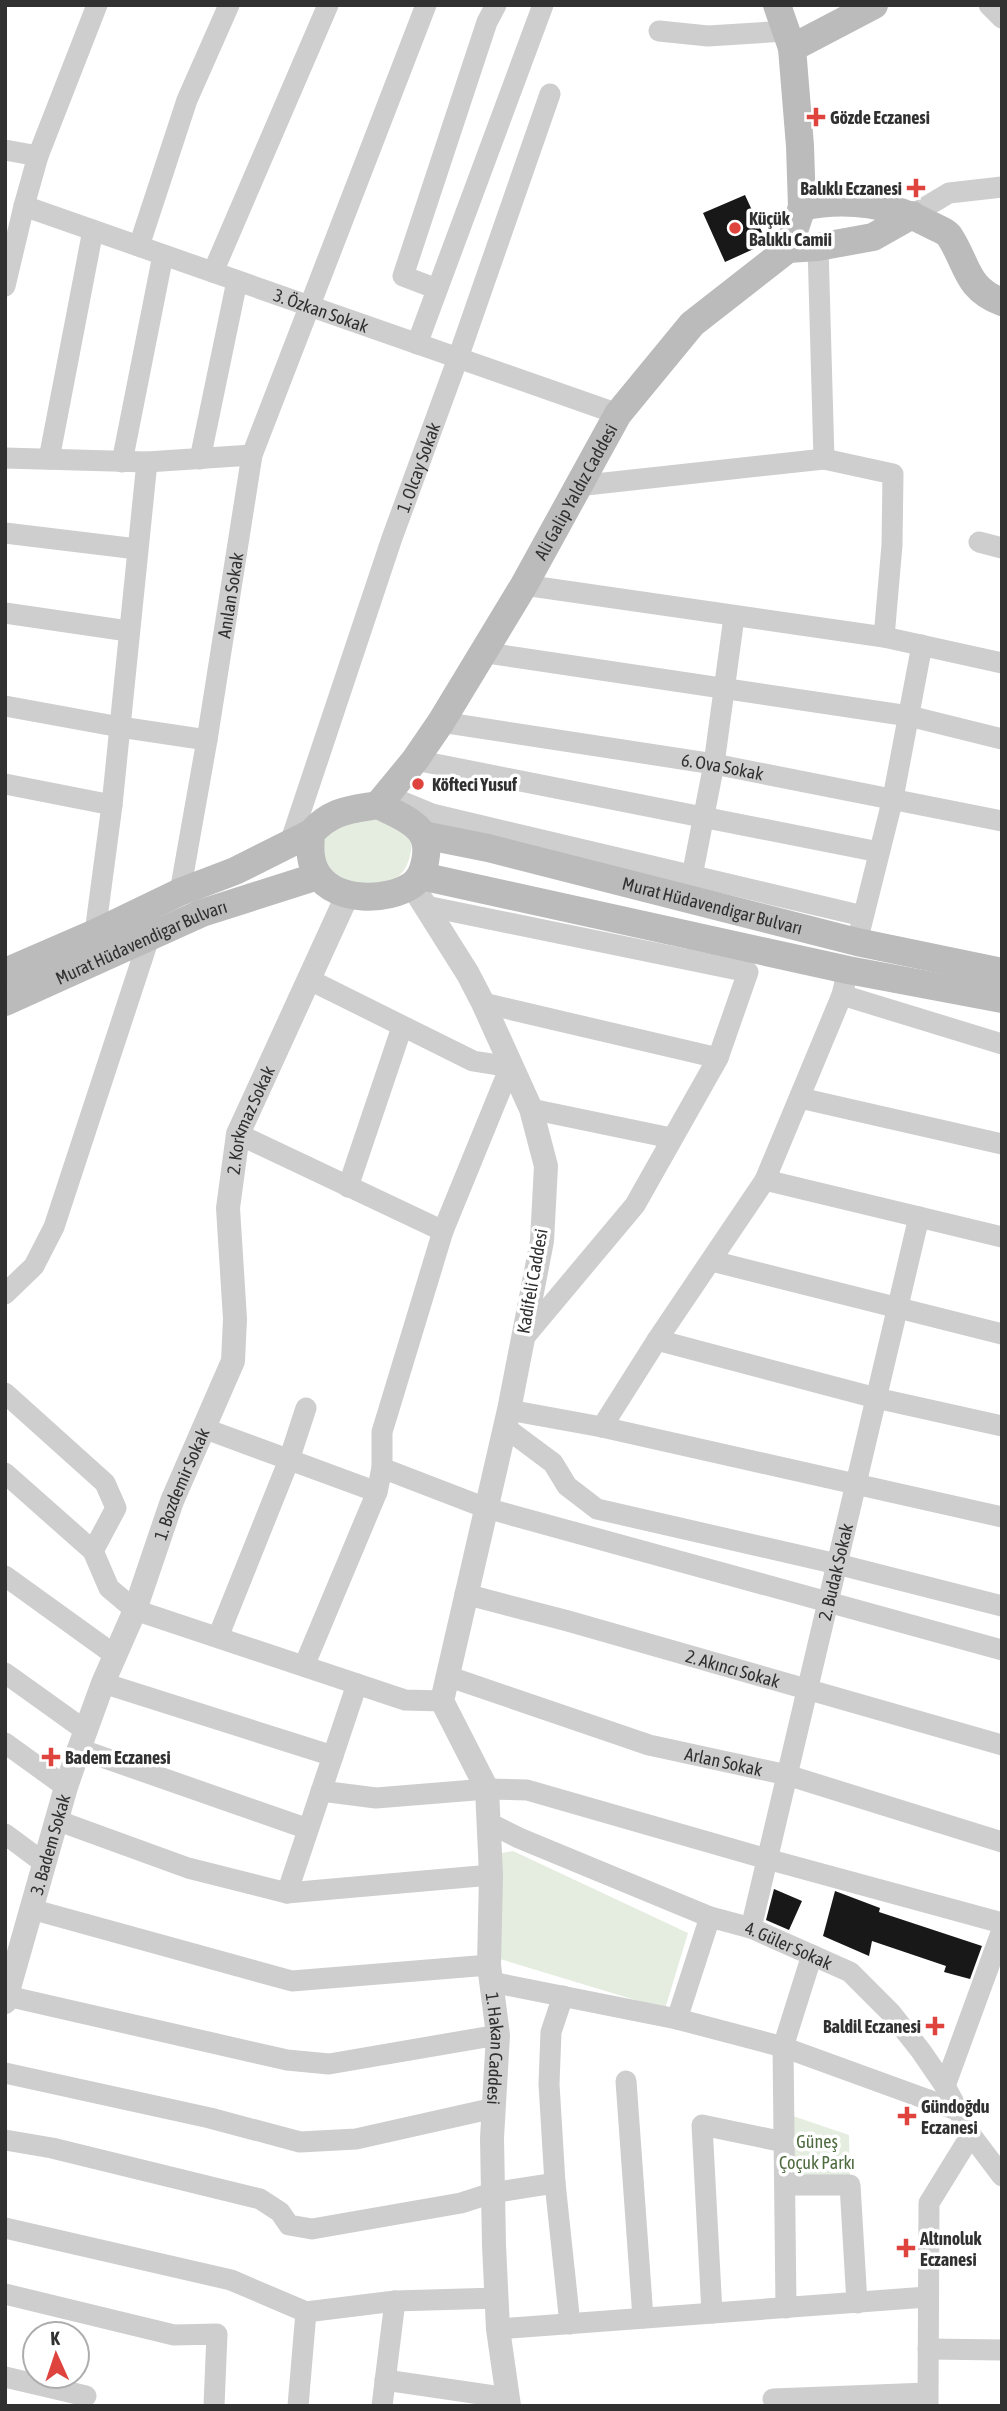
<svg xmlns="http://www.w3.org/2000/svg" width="1007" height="2411" viewBox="0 0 1007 2411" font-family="'Asap Condensed',sans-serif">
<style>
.green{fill:#e5ede0}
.building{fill:#181818}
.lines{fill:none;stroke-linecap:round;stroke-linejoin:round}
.minor{stroke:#cecece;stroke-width:21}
.tertiary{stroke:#cecece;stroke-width:24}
.secondary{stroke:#bbb;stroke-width:28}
.poi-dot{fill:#de443d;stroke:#fff;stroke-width:2.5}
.labels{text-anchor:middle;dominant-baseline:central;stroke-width:7;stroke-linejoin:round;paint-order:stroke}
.poi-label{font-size:18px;font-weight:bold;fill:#313131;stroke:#fff;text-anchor:start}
.street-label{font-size:18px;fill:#313131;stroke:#fff}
.park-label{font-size:18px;fill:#4f6b40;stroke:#fff}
</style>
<rect width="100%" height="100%" fill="#fff"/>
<path class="green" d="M378,819L393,824L412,842C410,873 395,888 363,885C359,884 351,885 347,883C330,876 313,844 331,830C343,820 362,821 378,819Z
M513,1851L688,1933L665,2009L500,1959L502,1853Z
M790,2115L849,2135L850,2178L791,2177Z"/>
<path class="building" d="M745,195L767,243L725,262L703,213Z
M774,1889L802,1901L789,1930L766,1920Z
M835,1891L880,1908L879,1912L982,1946L970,1979L944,1972L946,1966L872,1941L869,1956L823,1936Z"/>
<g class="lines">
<g class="minor">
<path d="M989,5L1002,18"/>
<path d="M659,31L708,36L786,31"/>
<path d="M5,150L38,156"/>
<path id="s1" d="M24,206L618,414"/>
<path d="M912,215L949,193L1002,187"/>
<path d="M139,246L187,100L229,5"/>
<path d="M818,247L824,459L893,474L892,545L884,637"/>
<path d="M213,272L328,5"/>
<path d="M5,286L24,206L38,156L97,5"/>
<path d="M437,289L403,276L487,22L496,5"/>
<path d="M417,344L543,5"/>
<path d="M5,458L147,462L252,455"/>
<path d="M49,459L93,230"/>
<path d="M200,459L237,281"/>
<path d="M122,462L163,255"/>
<path d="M577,486L824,459"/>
<path d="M5,533L137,549"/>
<path d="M979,542L1002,548"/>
<path d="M524,585L884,637L1002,663"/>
<path d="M5,613L128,631"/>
<path d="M481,652L909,716L1002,739"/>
<path d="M5,706L120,727L207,740"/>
<path id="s2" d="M441,722L714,764L1002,821"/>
<path d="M415,760L879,852"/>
<path d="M5,784L112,805"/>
<path d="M386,795L432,814L863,916"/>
<path id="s3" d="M290,843L392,538L458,358L550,94"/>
<path d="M692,876L714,764L734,617"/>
<path id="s4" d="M180,892L207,740L252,455L426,5"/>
<path d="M426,906L748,972L718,1058L635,1205L522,1340"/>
<path d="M860,930L893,798L922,645"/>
<path d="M95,933L112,805L147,462"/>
<path d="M308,979L473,1061L510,1067L443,1231L382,1432V1468L377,1492"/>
<path d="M842,995L1002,1044"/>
<path d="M483,1003L718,1058"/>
<path d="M800,1098L1002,1144"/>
<path d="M531,1109L671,1138"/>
<path d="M238,1134L443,1231"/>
<path d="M765,1180L1002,1237"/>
<path d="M348,1187L402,1027"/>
<path d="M712,1261L1002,1334"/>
<path d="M5,1294L34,1266L54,1227L149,938"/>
<path d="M657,1340L876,1398L1002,1426"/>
<path d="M5,1393L105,1483L116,1508L93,1551"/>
<path d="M509,1410L602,1427L1002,1517"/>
<path d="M602,1427L657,1340L765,1180L842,995L848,970"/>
<path d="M203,1428L377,1492L304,1666"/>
<path d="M506,1428L553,1463L567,1486L597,1509L837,1564L1002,1606"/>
<path d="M382,1468L486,1508L1002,1650"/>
<path d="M5,1473L93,1551L109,1588L135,1610L405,1700L442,1701"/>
<path d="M5,1576L116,1656"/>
<path id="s5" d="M465,1594L568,1621L1002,1745"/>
<path d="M218,1637L289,1460L306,1408"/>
<path d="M5,1673L86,1731"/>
<path id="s6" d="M447,1676L649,1745L787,1775L1002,1842"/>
<path d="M103,1683L333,1756"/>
<path d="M5,1743L66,1787"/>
<path d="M79,1749L308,1829"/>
<path d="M321,1791L376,1798L487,1789L527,1790L767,1859L1002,1923"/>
<path d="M56,1820L188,1868L287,1893L491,1875"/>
<path id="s7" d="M489,1823L519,1838L710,1917L751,1928L850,1972L891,2013L921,2051L945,2086L971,2135L1002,2176"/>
<path d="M5,1834L44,1863"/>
<path d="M287,1893L357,1684"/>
<path d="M31,1909L292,1981L489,1965"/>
<path id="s8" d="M751,1928L919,1217"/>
<path d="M491,1982L677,2019L783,2047L959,2111"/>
<path d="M7,1996L287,2060L329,2064L498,2035"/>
<path d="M563,1996L551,2032L549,2084L555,2183L570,2324"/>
<path d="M677,2019L710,1917"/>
<path d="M5,2073L210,2118L300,2142L356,2139L494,2108"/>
<path d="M626,2081L643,2318"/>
<path d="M945,2086L1002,1930"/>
<path d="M5,2140L52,2148L260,2199L280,2212L289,2225L312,2229L461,2203L492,2193L555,2183"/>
<path d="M785,2185H850L857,2303"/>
<path d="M5,2228L231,2280L306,2312L395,2301L497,2298"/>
<path d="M5,2294L174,2335L217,2334L214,2406"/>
<path d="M786,2308L783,2047L812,1955"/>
<path d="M712,2313L702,2125L784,2142"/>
<path d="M498,2329L927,2297"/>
<path d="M928,2349L1002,2350"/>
<path d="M5,2377L86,2396"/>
<path d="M385,2380L508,2398"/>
<path d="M773,2399L927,2393"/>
<path d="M298,2406L306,2312"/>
<path d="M382,2406L395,2301"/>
<path d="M928,2406L929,2203L971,2135"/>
</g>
<g class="tertiary">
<path id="s9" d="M412,885L468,974L483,1003L531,1109L546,1166L542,1241L509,1410L442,1701L487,1789L491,1875L489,1965L498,2035L492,2138L494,2245L498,2329L509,2406"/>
<path id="s10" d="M5,2002L66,1787L79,1749L103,1683L135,1610L172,1501L233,1361L235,1319L228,1208L238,1134L347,896"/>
</g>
<g class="secondary">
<path d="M792,48L874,5"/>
<path d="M802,207C846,197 893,204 933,226C939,229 947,232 950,237C968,265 966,289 1002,302"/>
<path d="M788,249L818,247L873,237L912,215"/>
<path id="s11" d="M378,805L415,760L441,722L524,585L618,414L692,324L788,249L802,207L800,146L792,48L777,5"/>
<path d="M378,805C393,813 414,820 423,835C430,849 425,876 412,885C387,902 336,902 318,875C309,862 310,848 311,833C332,810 349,810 378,805Z"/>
<path id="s12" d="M423,835L488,848L857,942L1002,972"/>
<path d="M421,876L848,970L1002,999"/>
<path d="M5,972L95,933L180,892L235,871L311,833"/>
<path id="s13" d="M5,1002L202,913L318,876"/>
</g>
</g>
<g class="poi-dot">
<path d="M812.5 106.5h7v7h7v7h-7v7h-7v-7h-7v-7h7z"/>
<path d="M912.5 177.5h7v7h7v7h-7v7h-7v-7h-7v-7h7z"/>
<circle cx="735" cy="228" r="7"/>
<circle cx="418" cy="784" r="7"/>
<path d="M47.5 1746.5h7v7h7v7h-7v7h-7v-7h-7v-7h7z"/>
<path d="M931.5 2015.5h7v7h7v7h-7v7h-7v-7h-7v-7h7z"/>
<path d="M903.5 2105.5h7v7h7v7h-7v7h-7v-7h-7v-7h7z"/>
<path d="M902.5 2237.5h7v7h7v7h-7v7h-7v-7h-7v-7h7z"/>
</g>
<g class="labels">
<g class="poi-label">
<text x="830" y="117">Gözde Eczanesi</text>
<text x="902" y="188" text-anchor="end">Balıklı Eczanesi</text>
<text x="749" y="218">Küçük<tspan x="749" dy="21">Balıklı Camii</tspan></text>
<text x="432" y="784">Köfteci Yusuf</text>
<text x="65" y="1757">Badem Eczanesi</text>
<text x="921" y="2026" text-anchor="end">Baldil Eczanesi</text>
<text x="921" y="2106">Gündoğdu<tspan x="921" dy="21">Eczanesi</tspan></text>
<text x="920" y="2238">Altınoluk<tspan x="920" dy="21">Eczanesi</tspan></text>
</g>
<g class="street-label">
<text stroke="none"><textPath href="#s1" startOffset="315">3. Özkan Sokak</textPath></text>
<text stroke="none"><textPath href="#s3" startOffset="397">1. Olcay Sokak</textPath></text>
<text stroke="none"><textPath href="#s11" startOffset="371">Ali Galip Yaldız Caddesi</textPath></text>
<text stroke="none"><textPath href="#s4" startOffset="301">Anılan Sokak</textPath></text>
<text stroke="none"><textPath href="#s2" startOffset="285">6. Ova Sokak</textPath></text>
<text stroke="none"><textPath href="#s12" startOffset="298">Murat Hüdavendigar Bulvarı</textPath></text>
<text stroke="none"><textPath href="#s13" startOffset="149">Murat Hüdavendigar Bulvarı</textPath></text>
<text stroke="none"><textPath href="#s10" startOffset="926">2. Korkmaz Sokak</textPath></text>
<text transform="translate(532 1281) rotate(-80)">Kadifeli Caddesi</text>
<text stroke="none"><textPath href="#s10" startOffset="548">1. Bozdemir Sokak</textPath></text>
<text stroke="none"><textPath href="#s8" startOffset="366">2. Budak Sokak</textPath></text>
<text stroke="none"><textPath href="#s5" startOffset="278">2. Akıncı Sokak</textPath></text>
<text stroke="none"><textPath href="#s6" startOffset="290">Arlan Sokak</textPath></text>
<text stroke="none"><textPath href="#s10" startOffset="164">3. Badem Sokak</textPath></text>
<text stroke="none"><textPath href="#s7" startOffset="324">4. Güler Sokak</textPath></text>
<text stroke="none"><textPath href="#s9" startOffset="1218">1. Hakan Caddesi</textPath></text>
</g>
<g class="park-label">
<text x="817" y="2141">Güneş<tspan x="817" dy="21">Çoçuk Parkı</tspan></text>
</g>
</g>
<rect width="1007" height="2411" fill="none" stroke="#313131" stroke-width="14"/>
<g transform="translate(56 2355) rotate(357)"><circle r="33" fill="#ffffff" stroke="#adadad" stroke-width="2"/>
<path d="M0-5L12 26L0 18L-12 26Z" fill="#de443d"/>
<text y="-10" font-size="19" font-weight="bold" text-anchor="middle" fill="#313131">K</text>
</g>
</svg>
